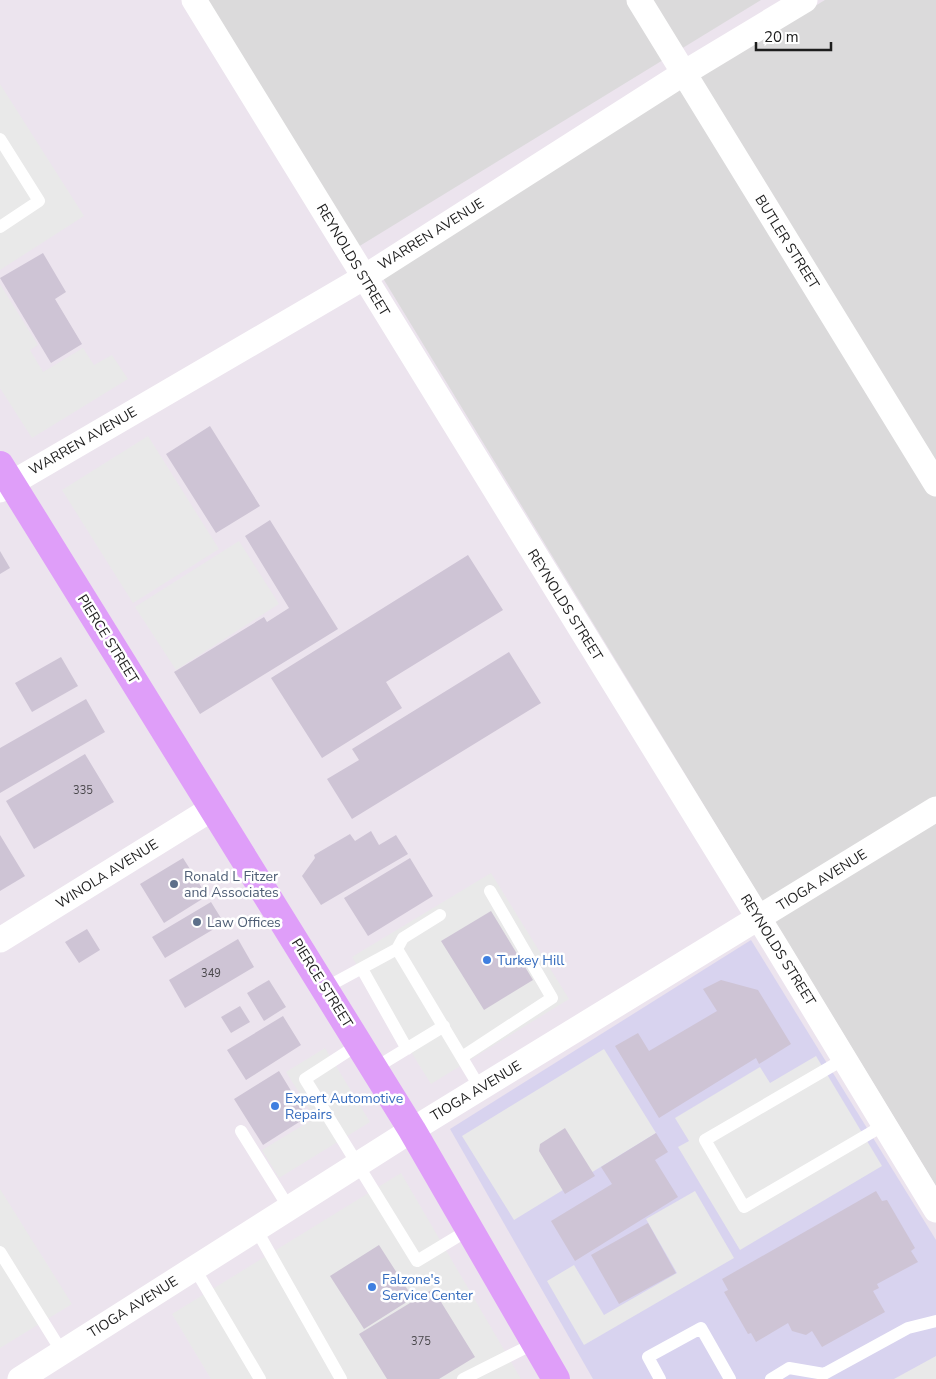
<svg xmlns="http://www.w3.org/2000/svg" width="936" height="1379" viewBox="0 0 936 1379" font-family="'Nunito Sans',sans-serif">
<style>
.residential{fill:#dbdadb}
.commercial{fill:#d8d3ef}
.parking{fill:#e9e9e9}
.building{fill:#cec4d5}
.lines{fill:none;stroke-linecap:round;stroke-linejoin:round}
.service{stroke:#fff;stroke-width:12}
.minor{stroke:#fff;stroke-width:25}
.primary{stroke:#df9ef9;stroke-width:28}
.service-dot{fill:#5c6f8a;stroke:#fff;stroke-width:2}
.shop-dot{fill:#3f7fe0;stroke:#fff;stroke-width:2}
.labels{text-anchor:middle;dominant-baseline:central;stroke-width:5;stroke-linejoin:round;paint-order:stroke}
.number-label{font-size:11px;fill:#49474b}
.street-label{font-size:14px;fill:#1d1d1d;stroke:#fff}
.service-label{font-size:14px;fill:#4e5e75;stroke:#fff;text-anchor:start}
.shop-label{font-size:14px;fill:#366cbe;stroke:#fff;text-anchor:start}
</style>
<rect width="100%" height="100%" fill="#ece4ee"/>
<path class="residential" d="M205,0H761L358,247Z
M825,0H936V1186L378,270Z"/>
<path class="commercial" d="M751,940L936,1240V1379H593L450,1129Z"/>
<path class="parking" d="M0,84L84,216L0,270Z
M0,284L38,345L30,350L43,372L83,348L94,365L112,355L128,379L32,438L0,388Z
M148,436L219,549L133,603L62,490Z
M239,541L279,604L176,670L135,607Z
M491,873L569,999L431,1084L352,957Z
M325,1048L370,1122L279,1178L262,1150L315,1118L286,1072Z
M604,1049L656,1133L514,1220L462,1136Z
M816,1056L882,1166L740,1250L678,1147L689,1141L675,1118L760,1067L770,1083Z
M401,1173L521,1379H211L172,1314Z
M0,1189L72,1304L0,1348Z
M695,1191L734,1258L584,1345L547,1281L574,1265L604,1315L677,1273L646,1219Z
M936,1356V1379H894Z"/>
<path class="building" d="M43,253L66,292L55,299L82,344L51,363L0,278Z
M210,426L260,506L216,533L166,454Z
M270,520L338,629L200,714L174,672L264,617L267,622L289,608L245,536Z
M0,551L10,568L0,574Z
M468,555L503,610L386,682L402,708L322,758L271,678Z
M509,652L541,703L352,819L327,779L359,760L352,749Z
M61,657L78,686L32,712L15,683Z
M86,699L105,732L0,793V748Z
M85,754L114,802L34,849L6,801Z
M371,831L379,845L396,835L408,854L321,905L302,876L315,858L314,855L350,834L355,841Z
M0,835L25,876L0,891Z
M183,858L207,896L164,923L140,884Z
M410,858L433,896L368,936L344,898Z
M211,902L224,923L165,958L152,937Z
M491,911L533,980L484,1010L441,941Z
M87,929L100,950L79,963L65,942Z
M238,939L254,967L185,1008L169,980Z
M269,980L286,1007L264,1021L247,993Z
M721,980L758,990L791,1044L759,1064L756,1058L659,1118L615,1046L638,1033L649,1051L717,1011L703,989Z
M240,1006L250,1022L231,1033L221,1017Z
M283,1016L301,1045L246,1080L227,1050Z
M279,1071L307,1117L263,1145L234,1099Z
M565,1128L595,1176L565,1194L539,1151L540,1144Z
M656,1133L668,1152L655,1160L678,1197L575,1261L551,1221L612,1184L601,1167Z
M876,1191L882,1201L887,1200L915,1248L911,1251L918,1262L877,1284L879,1288L873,1291L885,1312L822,1347L812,1331L806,1335L792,1331L788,1323L756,1342L751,1333L748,1334L724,1292L728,1290L722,1279Z
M648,1223L676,1273L619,1304L591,1255Z
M379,1245L413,1298L364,1329L330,1276Z
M433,1289L475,1357L439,1379H387L359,1334Z"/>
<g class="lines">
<path class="service" d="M0,139L39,201L0,227
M397,949L403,938L440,915
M362,969L407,1049
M325,988L397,949L480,1088
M359,1044L305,1079L417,1261L470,1229
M462,1057L552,998L490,891
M844,1059L705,1140L744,1207L884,1125
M375,1068L444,1026
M241,1131L289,1208
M256,1229L341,1379
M0,1252L62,1352
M195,1269L260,1379
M463,1379L535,1343
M660,1379L648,1357L701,1328L730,1379
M771,1379L789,1368L824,1374L908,1328L936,1321"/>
<path class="minor" d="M194,0L774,943L936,1210
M639,0L936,484
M0,490L363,278L684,73L805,0
M0,940L213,808
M20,1379L412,1130L936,809"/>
<path class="primary" d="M0,465L412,1130L556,1379"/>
</g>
<g class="service-dot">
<circle cx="174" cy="884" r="5"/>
<circle cx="197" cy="922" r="5"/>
</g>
<g class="shop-dot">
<circle cx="487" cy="960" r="5"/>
<circle cx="275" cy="1106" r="5"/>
<circle cx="372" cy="1287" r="5"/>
</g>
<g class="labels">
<g class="number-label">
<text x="83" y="790">335</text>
<text x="211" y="973">349</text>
<text x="421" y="1341">375</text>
</g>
<g class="street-label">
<text transform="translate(431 234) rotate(-32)">WARREN AVENUE</text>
<text transform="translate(787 242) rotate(58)">BUTLER STREET</text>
<text transform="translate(353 260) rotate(59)">REYNOLDS STREET</text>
<text transform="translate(83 441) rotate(-30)">WARREN AVENUE</text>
<text transform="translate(565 605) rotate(58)">REYNOLDS STREET</text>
<text transform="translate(108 639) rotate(58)">PIERCE STREET</text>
<text transform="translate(107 874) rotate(-32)">WINOLA AVENUE</text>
<text transform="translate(822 880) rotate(-32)">TIOGA AVENUE</text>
<text transform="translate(778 950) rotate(58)">REYNOLDS STREET</text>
<text transform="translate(322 983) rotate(58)">PIERCE STREET</text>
<text transform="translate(476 1091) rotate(-31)">TIOGA AVENUE</text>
<text transform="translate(133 1307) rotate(-32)">TIOGA AVENUE</text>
</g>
<g class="service-label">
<text x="184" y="876">Ronald L Fitzer<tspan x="184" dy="16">and Associates</tspan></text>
<text x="207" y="922">Law Offices</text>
</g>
<g class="shop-label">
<text x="497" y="960">Turkey Hill</text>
<text x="285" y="1098">Expert Automotive<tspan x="285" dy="16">Repairs</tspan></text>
<text x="382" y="1279">Falzone's<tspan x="382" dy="16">Service Center</tspan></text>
</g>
</g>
<path d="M756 42v8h75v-8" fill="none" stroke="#1d1d1d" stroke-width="2.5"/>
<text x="764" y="42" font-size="15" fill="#1d1d1d" stroke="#ffffff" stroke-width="4" paint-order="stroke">20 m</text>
</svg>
